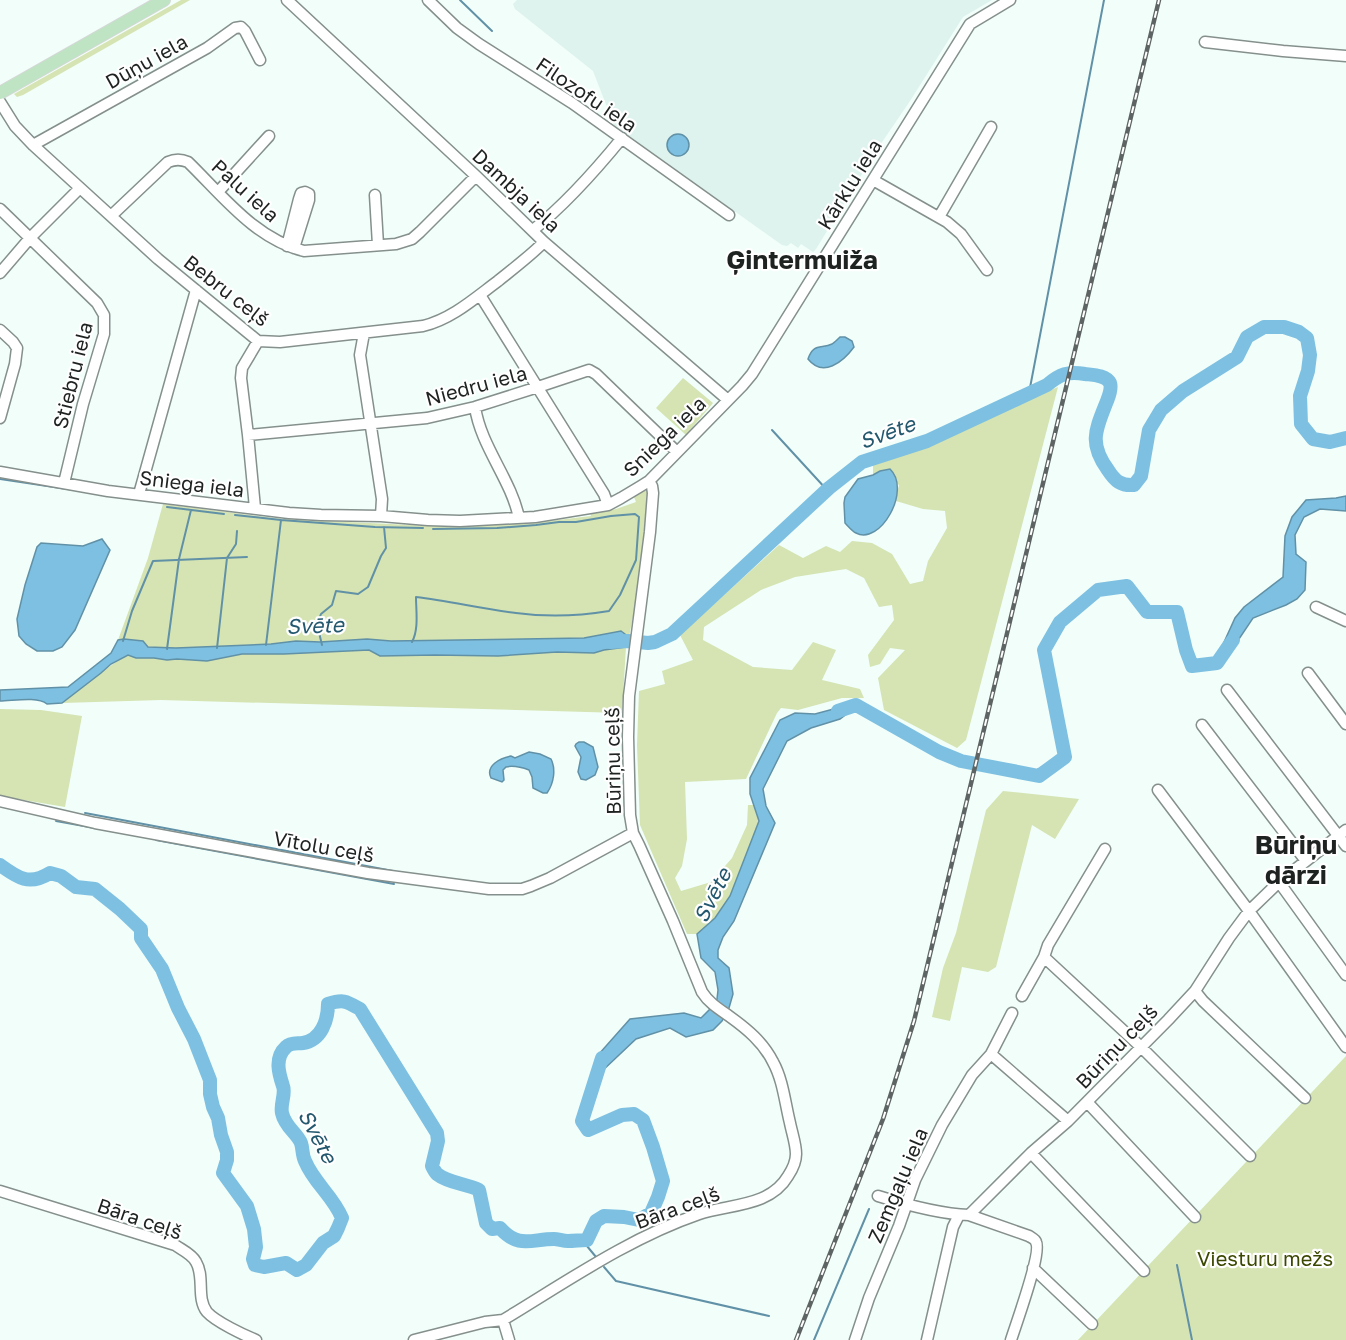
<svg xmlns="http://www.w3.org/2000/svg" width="1346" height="1340" viewBox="0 0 1346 1340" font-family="'Golos Text',sans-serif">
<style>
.built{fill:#def3ed}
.green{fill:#d5e4b2}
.water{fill:#7ec0e1;stroke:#6191a7;stroke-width:1.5}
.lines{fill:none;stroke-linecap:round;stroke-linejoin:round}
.stream{stroke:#6191a7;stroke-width:2}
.river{stroke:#7ec0e1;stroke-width:14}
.minor-casing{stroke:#85908d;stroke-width:13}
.major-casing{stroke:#d6d7d7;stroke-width:14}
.minor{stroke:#fff;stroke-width:10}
.major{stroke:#bee4c4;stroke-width:12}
.rail-casing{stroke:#5e6463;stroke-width:4.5}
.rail{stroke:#fff;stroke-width:2;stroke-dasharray:7;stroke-linecap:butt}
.labels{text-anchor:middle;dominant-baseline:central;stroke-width:4.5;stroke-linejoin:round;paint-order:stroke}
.street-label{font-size:20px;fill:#1e2221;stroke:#fff}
.park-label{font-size:20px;fill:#3b4801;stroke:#fff}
.water-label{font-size:21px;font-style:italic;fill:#24586f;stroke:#fff}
.district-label{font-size:26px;font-weight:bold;fill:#1e2221;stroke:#fff}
</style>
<rect width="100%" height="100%" fill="#f1fefa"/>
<path class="built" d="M517,0H992L963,17L910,101L878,148L816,249L813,252L801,244L798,248L791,243L787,246L782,245L614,125L593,71L515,9L513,4Z"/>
<path class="green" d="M181,0H190L23,95L17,97L14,94Z
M683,378L713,403L686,435L656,408Z
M1058,387L966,740L957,748L884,710L878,678L905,650L890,648L880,664L870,667L868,655L894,620L892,605L879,607L864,578L846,569L795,577L761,590L704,627L703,640L753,667L792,670L813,642L836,650L822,680L860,689L864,698H842L798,710L781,708L777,713L746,779L685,782L687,839L682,866L675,878L681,891L711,882L732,858L747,825L748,805H754L759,821L730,896L715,918L697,934H687L640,825L637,745L639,691L665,684L662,671L693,660L680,635L779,545L803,558L826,546L840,552L852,541L872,543L892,554L910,584L923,581L928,561L947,528L945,511L923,509L896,501L899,485L880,471L873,475V464L902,454Z
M643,490L649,492L638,591L629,637L621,631L584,638L391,641L367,639L320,642L296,641L271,644L176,648L148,647L143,641L124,639L118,640L148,558L163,504L283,519L433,526L533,523L591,516L590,512L595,511L596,513L616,509L636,502L634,497L638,492Z
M626,647L622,713L161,700L62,703C83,687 104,668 128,655L136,658H154L167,660L177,659L207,661L242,654H284L369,650L380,656L435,655L498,656L557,652L594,653L604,650Z
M0,709L41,710L82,716L65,807L0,796Z
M1003,791L1079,799L1055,839L1032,825L996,967L988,972L962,967L950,1021L932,1017L943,968L956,933L986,810Z
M1346,1056V1340H1078Z"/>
<path class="water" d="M667 145a11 11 0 1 1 22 0a11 11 0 1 1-22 0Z
M840,337H845L852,341L854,347C843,362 823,378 808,359C813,343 821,349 832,344C835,342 838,339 840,337Z
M890,469C912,490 880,546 856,533C852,531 848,526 845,523L844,503L845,497L858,479L873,475L880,471Z
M1346,496V511L1320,509L1304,517L1295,535L1296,554L1306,562L1305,590L1297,599L1286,605L1253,618L1227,657L1220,651L1235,618L1244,607L1283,577L1285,536L1292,517L1306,500L1336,498Z
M102,539L110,550L75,630L62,647L53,651H37L26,644L19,636L17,619L25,585L37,547L41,543L83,546Z
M621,631L629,637V644L626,647L604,650L594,653L557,652L498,656L435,655L380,656L369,650L284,654H242L207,661L177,659L167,660L154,658H136L128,655L111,664L101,673L62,703L47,704C37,696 13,701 0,701V690L68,687L111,653L118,640L124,639L143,641L148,647L176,648L271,644L296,641L320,642L367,639L391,641L584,638Z
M852,704L857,706L840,719L811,728L787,741L763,789L766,806L775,823L734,921L723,937L718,950V958L729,968L733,994L729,1008L722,1021L713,1030L686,1037L670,1028L636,1039L599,1074L594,1072L598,1055L630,1019L684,1013L701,1018L713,1006L717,999L718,990L715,972L701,958L697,934L715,918L730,896L759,821L750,794V778L780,720L795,713L815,714Z
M579,742H584L593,747L598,767L595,775L586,780L581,779L578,772L581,757L575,746L576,744Z
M529,752L540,754L551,759C556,769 554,783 547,793H543L533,788L532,777L529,770C521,767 514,765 506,767L503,770L504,780L502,782L491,778C485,766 500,758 511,756L515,758Z"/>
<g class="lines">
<path class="stream" d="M460,0L492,31
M1029,393L1104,0
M772,430L827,490
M0,479L74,490
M167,507L224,514
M235,515L281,520L375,527L423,528
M123,641L132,611L153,561L247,557
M412,642C419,629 416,611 416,597C449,601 483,609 516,613C546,617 579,616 609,611L620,595L636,560L639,517L635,514L611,516L576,522H559L536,525L497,528L433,529
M266,645L281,520
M322,645L317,624L321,614L332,605L336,591L358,594L368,587L381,556L386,548L384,527
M217,648L227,558L236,544L237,531
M167,649L179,559L191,510
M85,813L393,871
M56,821L95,828
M156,840L394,884
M582,1240L596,1257
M1177,1265L1192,1340
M604,1267L616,1281L769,1316
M814,1340L869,1209"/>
<path class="river" d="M610,642L628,641L648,643L655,642L672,634L829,488L862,462L927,441L1047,385C1060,374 1068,371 1085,374C1093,375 1106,375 1110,383C1112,389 1109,396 1107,401C1096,429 1088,443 1108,470C1115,481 1121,486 1134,485L1141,476L1149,430L1161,410L1183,391L1237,357L1247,337L1264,327H1284L1299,332L1307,338L1310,355L1308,371L1300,396L1301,424L1313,439L1330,442L1346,438
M838,711L856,705L939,752L961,761L1039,776L1065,757L1044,650L1060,622L1098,590L1127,586L1147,612H1177L1186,650L1192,666L1217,663L1228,647L1233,640
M0,865C18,878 29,886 50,873L61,876L76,887L95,889L120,909L141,929V938L162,969L178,1008L194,1039L210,1080V1094L213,1107L218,1118L221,1135L227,1152V1160L223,1173L247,1206L254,1229L256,1247L253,1259L255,1265L264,1267L286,1263L297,1270L306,1265L323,1243L334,1236L338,1228L342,1218C333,1196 314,1183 305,1161C302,1155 303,1149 301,1143C297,1133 285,1127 282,1113C280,1104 286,1094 283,1086C279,1074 274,1058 286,1047C291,1042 297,1044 303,1043C321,1040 328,1021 328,1004C343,999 346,1001 360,1009L437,1133L438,1141L432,1166C433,1168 435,1172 437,1174C448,1183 467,1184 479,1190L486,1223L492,1229L500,1228C519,1249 531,1239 554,1239C558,1239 563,1241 568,1241C574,1241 581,1240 587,1240L596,1221L604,1216L624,1217L639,1220L651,1213L658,1197L663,1181L653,1147L643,1120L634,1114L622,1115L588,1130L582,1121L602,1058"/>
<defs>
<path id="minor" d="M287,0L476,176L544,242L728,400
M428,0L457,28L479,44L572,103L729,215
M1205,42L1283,51L1346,56
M0,102L15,126L33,145L158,259L258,341L280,342L423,326C452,319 475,298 498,281C514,268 530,256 544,242
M33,145L207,48L235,28L241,27L245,31L260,60
M873,180L947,222L961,234L987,270
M218,192L269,136
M375,195L378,245
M0,209L97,303L104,315V334L83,404L64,483
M112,215L168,162C175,159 181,159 188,162C222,195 255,239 304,251L396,244L412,239L420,232L476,176
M939,217L991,127
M533,230C566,204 595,171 622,138
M287,246L299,199L301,193L305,192L309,194V200L294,248
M0,273L30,238L80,188
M480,295L604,494L608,505
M0,330L13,342L17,348L15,364L0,418
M364,333L360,355L382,499L381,516
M475,407C481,447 511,479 519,518
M248,435L427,418L475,407L538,387L589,370L596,374L677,452
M0,472L108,491L289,513L321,515L381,516L428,520L460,521L535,517L608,505L621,498L641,486L649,481L742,386L752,374L970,24L1010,0
M139,494L196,290
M255,508L248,435L241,378L242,368L258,341
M1316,607L1346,621
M1308,673L1346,724
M1227,690L1346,846
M1202,725L1306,861
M1158,790L1249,911L1346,1047
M0,801L95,823L166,836L368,873L489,889H522L531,886L550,878L633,833
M1105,849L1048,945L1044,957L1141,1047L1250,1156
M1279,882L1346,975
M1195,991L1203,1001L1305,1098
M1022,996L1044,957
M991,1054L1068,1121
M1087,1102L1195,1217
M1031,1153L1144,1271
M0,1191L175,1245C182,1250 192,1254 196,1262C205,1277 196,1298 207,1312C216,1322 244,1335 256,1340
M878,1196C907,1205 939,1214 969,1215L1031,1153L1068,1121L1168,1020L1195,991L1229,938L1249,911L1279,882L1346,830
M969,1215L1029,1236C1032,1238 1035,1239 1036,1242C1042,1253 1016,1324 1011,1340
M1033,1268L1092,1324
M503,1320L509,1340
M414,1340L485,1322L503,1320C566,1282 629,1238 699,1214C729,1204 770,1207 788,1176C792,1170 796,1161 796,1154C796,1144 792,1133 790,1123C785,1103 783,1080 773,1062C763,1042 747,1029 729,1016C719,1009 709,1003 702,992L673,921L639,845L633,833L630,815L628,737L629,696L650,532L653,493L652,486L649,481
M855,1340L869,1298L899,1226L915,1180L942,1125L972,1075L991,1054L1012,1013
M927,1340L953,1227L959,1215"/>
<path id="major" d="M0,93L164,0"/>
</defs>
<use href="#minor" class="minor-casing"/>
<use href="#major" class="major-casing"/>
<use href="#minor" class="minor"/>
<use href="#major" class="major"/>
<defs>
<path id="rail" d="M796,1340L883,1119L914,1021L1159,0"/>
</defs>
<use href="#rail" class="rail-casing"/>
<use href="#rail" class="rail"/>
</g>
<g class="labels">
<g class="street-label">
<text transform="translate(146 61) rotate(-29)">Dūņu iela</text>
<text transform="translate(587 94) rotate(34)">Filozofu iela</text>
<text transform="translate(849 184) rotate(-58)">Kārklu iela</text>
<text transform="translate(246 190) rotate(42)">Palu iela</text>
<text transform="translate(517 190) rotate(43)">Dambja iela</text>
<text transform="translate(227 290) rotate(38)">Bebru ceļš</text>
<text transform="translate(72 375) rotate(-76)">Stiebru iela</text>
<text transform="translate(476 385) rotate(-15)">Niedru iela</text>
<text transform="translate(664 436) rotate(-44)">Sniega iela</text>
<text transform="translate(192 483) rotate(7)">Sniega iela</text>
<text transform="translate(612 761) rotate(-91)">Būriņu ceļš</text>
<text transform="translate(324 846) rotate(10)">Vītolu ceļš</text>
<text transform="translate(1116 1046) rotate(-46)">Būriņu ceļš</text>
<text transform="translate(897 1185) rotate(-67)">Zemgaļu iela</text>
<text transform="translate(677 1207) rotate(-20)">Bāra ceļš</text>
<text transform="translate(140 1218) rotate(19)">Bāra ceļš</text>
</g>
<g class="park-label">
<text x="1265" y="1258">Viesturu mežs</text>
</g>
<g class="water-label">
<text transform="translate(887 432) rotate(-20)">Svēte</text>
<text transform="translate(315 625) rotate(-2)">Svēte</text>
<text transform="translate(712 895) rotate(-63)">Svēte</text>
<text transform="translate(318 1136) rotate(62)">Svēte</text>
</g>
<g class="district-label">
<text x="802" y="259">Ģintermuiža</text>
<text x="1296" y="844">Būriņu<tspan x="1296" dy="30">dārzi</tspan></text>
</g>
</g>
</svg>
